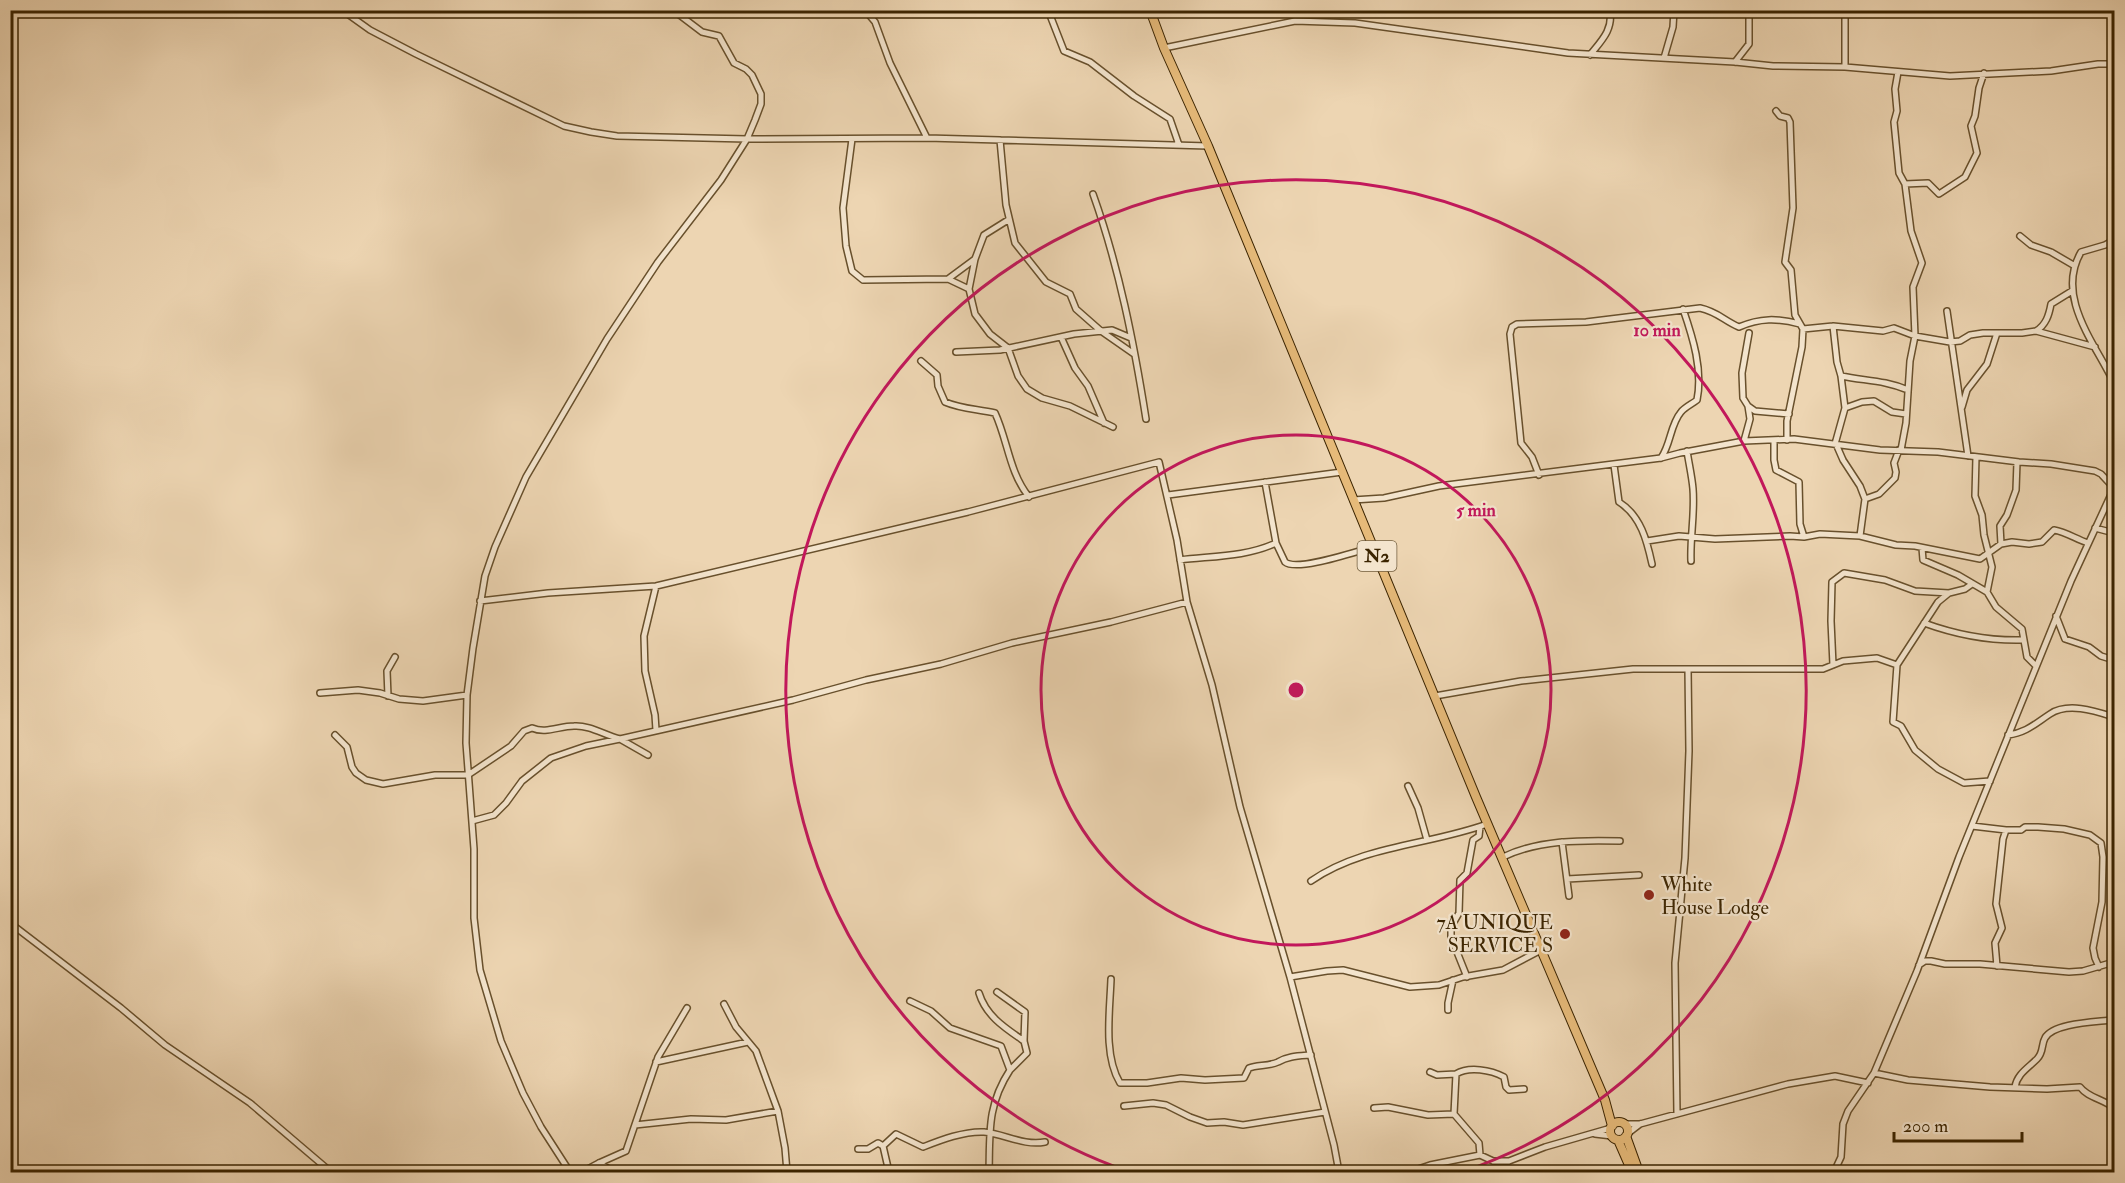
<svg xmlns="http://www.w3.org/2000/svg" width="2125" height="1183" viewBox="0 0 2125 1183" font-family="'IM FELL Double Pica',serif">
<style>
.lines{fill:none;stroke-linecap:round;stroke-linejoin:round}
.minor-casing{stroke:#68502c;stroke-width:8}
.trunk-casing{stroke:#3b2400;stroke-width:10}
.minor{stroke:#f3e4cd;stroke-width:5}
.trunk{stroke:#e6ba79;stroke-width:8}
.ring{fill:none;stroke:#c2185b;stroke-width:3}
.poi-dot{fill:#8f2418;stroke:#f3e4cd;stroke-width:2}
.labels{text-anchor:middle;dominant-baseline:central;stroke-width:4.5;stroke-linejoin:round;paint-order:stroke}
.shield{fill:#f3e4cd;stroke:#725e3e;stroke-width:1.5}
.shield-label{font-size:18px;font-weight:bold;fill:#3b2400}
.poi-label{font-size:20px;fill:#3b2400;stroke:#f3e4cd;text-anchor:start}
.centre{fill:#c2185b;stroke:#f3e4cd;stroke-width:3}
.ring-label{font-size:18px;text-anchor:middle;font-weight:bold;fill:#c2185b;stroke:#f3e4cd;stroke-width:4.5;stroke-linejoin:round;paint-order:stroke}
</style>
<rect width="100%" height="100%" fill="#edd5b2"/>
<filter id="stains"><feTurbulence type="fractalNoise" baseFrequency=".00333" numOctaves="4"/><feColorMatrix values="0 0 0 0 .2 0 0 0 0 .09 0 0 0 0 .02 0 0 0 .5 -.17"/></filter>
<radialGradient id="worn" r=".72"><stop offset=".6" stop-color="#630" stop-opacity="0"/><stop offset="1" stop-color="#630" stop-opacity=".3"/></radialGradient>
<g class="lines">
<defs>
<path id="minor" d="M342,10L370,30L416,54L564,126L591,132L617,136L747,139L927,138L1208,146
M865,10L875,22L890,63L927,138
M1048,10L1064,51L1090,62L1134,96L1170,119L1179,145
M1845,10V67
M1164,48L1295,21L1355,23L1568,53L1735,62L1773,66L1845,67L1950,76L2051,71L2098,64H2114
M1590,55C1602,40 1613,30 1610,10
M1664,58L1673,27L1674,10
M1735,62L1749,44V10
M1898,72L1895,89L1897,111L1894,122L1899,173L1905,184L1911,231L1922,263L1913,287L1915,336L1910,361L1906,423L1901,450
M1776,111L1780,116L1788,118L1790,122L1793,208L1785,262L1791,270L1795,315L1803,329L1802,347L1787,421V440
M852,139L843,208L846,246L852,271L863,280L948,279L975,259
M1000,140L1006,205L1015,243L1046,282L1070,294L1076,309L1101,331L1134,354
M1905,184L1928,183L1939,194L1965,177L1977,153L1971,126L1975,116L1979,88L1984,73
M1093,194C1119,267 1134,343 1146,419
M2020,236L2031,245L2051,252L2075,266
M2114,240L2105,245L2081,252C2055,297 2095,343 2114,383
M948,279L969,289L975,314L990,334L1008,348L1018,376L1027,389L1042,398L1070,406L1113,427
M969,289L975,259L984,235L1008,220
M1947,311L1968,456
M1833,326L1837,362L1841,376L1845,408L1835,444
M1803,329L1833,326L1883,331L1894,328L1915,336L1950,342L1960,341L1970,335L1983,333H2022L2036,331L2095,347
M2036,331C2046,325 2049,315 2051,304L2072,291
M1061,337L1075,368L1088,386L1104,423
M956,352L1000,350L1074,334L1112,330L1131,338
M921,361L937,375L938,386L945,402C961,409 978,409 995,413C1008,441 1009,472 1029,497
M1841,376C1866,381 1884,380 1908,390
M1748,406L1755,411L1789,414
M1962,407L1967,390L1987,364L1997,333
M1845,408L1862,402L1874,401L1892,412L1906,414
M1774,440V460L1776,470L1799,482L1800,524L1804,537
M1744,441L1750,419L1748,406L1743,398L1742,373L1749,333
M1836,444L1843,460L1860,486L1865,499L1860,536
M1687,451C1689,464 1692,477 1693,489C1695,514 1690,537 1691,561
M1976,457L1975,496L1982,515L1984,535L1992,567L1987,592L1996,607L2022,629L2027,657L2036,666
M1661,458C1671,444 1670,425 1681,412C1685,407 1692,404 1697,400C1703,370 1693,338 1683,309
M1614,465L1619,502C1641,516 1647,541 1652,564
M1539,475L1532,457L1521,443L1510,334L1512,327L1517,324L1586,322L1700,308C1718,312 1723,320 1739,327C1760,318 1777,318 1800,324
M1265,482L1276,543
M1168,495L1342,472
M1865,499L1879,494L1895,478L1896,472L1894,463L1899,450
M1353,500L1384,498L1439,486L1661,458L1680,453L1744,441L1794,439L1880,450L1938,452L2019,462L2051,464L2095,471L2101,474L2114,488
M2095,528L2114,533
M1647,541L1679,536L1715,539L1790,536L1804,537L1820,534L1860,536L1896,545L1915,546L1980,559L2001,544L2012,542L2029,544L2042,542L2054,530C2066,532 2076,539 2088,543
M2001,544L2000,526L2007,515L2016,490L2017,462
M1922,548L1923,560L1958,575L1987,592
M1180,560C1212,556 1246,557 1276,543L1285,562C1297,572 1357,551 1373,547
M656,586L644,636L645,671L655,715L656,730
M480,601L548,593L656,586L968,512L1159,462L1177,540L1187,602L1212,685L1240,807L1290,977L1334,1145L1339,1172
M2056,616L2065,639L2089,647L2101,656L2114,660
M1924,623C1957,635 1988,641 2023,640
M1833,665L1831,621L1832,582L1844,573L1885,580L1915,591L1949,593
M1897,665L1938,602L1949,593L1965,589L1972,584
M320,693L358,690L380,693L399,699L423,701L467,695
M388,696L387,671L395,657
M1435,696L1521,681L1633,669H1823L1843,661L1877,658L1897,665L1893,722L1901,726L1915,750L1938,769L1964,783L1990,781
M335,735L347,747L352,767L356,773L366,780L383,784L435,775H468L511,746L524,731L532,728C546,734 559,726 574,726C590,725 604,735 620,739L793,700L866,680L941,664L1012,643L1111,622L1187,602
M2008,735C2026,733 2036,723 2050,714C2068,702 2095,711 2114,717
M1408,786L1418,808L1427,840
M472,821L494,815L506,803L522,781L551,758L586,746L620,739L648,755
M1972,826L2006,830H2021L2025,827H2038L2064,829L2090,835L2101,843L2103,857L2102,902L2093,948L2095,958L2099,967
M1562,842L1569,896
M1503,857C1538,840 1581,840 1620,841
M1567,879L1639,875
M1311,881C1363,845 1430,845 1487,824
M10,923L121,1008L165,1045L250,1103L331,1172
M1919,965L1925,961H1931L1945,964H1980L2069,972L2083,971L2114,962
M1997,966L1995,943L2002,928L1996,904L2003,839L2006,830
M1290,977L1327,971L1343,970L1410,987L1439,985L1463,977L1503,970L1541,950
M1467,977L1451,937V927L1459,913L1460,880L1467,873L1473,840L1479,836L1480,827
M1111,979C1110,1010 1103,1055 1120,1083H1147L1181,1078L1205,1080L1244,1078L1249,1068C1257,1065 1270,1066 1278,1062C1288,1056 1298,1056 1311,1055
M997,992L1025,1012L1024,1041L1027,1053L1010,1070
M979,993C986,1016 1005,1028 1024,1041
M910,1001L931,1011L950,1028L1001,1046L1010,1070C987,1105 990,1133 989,1172
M724,1004L736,1027L756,1051L778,1111L785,1148L787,1172
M1448,1010V1003L1453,980
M656,1062L748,1042
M1430,1072L1437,1075L1456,1074L1454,1114
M1874,1073L1908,1080L1990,1087L2047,1089L2080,1087C2088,1098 2104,1099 2114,1108
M1456,1074C1469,1066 1491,1070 1504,1077L1506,1087L1509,1090L1524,1089
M2015,1087C2017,1074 2028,1068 2037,1059C2044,1052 2041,1045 2045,1038C2053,1023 2096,1022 2111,1020L2114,1021
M1124,1106L1153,1103L1166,1105L1190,1117L1207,1123L1224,1122L1243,1125L1325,1112
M1374,1108L1388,1107L1428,1115L1454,1114L1479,1143L1480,1155
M1677,1114L1675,963L1685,858L1689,751L1688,669
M1625,1124H1640L1788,1084L1835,1076L1868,1083
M635,1125L691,1119L726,1120L778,1111
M1595,1134L1612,1136
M1627,1134L1640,1124
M883,1146L896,1134L923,1147C941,1140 964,1131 984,1132C1005,1134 1023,1146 1045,1142
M858,1149H868L878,1143L883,1146L889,1172
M599,1163L614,1172
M570,1172L541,1127L523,1093L501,1041L480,970L474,918V849L466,743L467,695L473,648L485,576L495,547L526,477L607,339L658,262L721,180L747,139L755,120L761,104V94L752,75L746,69L734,63L719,36L702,32L673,10
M582,1172L599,1163L626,1151L658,1057L687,1008
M1409,1172L1430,1165L1480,1155L1493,1161H1509L1545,1147L1611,1128
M1834,1172L1841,1157L1843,1124L1848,1111L1874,1073L1917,971L1959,857L2071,581L2114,488
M2111,1172V1162L2114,1153"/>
<path id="trunk" d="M1150,10L1164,48L1208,146L1476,797L1605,1100L1612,1126
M1610 1131a9 9 0 1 1 18 0a9 9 0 1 1-18 0Z
M1626,1136L1639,1172
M1618,1140L1632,1172"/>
</defs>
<use href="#minor" class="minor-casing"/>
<use href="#trunk" class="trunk-casing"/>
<use href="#minor" class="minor"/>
<use href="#trunk" class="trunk"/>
</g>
<g class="ring">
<circle cx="1296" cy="690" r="255"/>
<path d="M1130 1172A510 510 0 1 1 1462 1172"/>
</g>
<g class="poi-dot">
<circle cx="1649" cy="895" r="6"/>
<circle cx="1565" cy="934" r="6"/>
</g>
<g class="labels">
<rect class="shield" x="1357.5" y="541" width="39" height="30" rx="4.5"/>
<g class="shield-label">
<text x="1377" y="556">N2</text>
</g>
<g class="poi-label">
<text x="1661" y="884">White<tspan x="1661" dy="23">House Lodge</tspan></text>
<text x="1553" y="922" text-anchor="end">7A UNIQUE<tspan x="1553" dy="23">SERVICE S</tspan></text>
</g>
</g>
<circle cx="1296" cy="690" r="9" class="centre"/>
<g class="ring-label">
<text x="1657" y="336">10 min</text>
<text x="1476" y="516">5 min</text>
</g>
<rect width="2125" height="1183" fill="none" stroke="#edd5b2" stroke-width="36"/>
<rect x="12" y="12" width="2101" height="1159" fill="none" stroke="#3b2400" stroke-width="3"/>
<rect x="18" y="18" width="2089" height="1147" fill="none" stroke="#3b2400" stroke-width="1.5"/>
<path d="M1894 1132v9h128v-9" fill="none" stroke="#3b2400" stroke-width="3"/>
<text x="1903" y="1132" font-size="18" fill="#3b2400" stroke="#f3e4cd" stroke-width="4.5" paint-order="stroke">200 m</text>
<rect width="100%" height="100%" filter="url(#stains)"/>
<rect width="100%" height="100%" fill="url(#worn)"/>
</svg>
